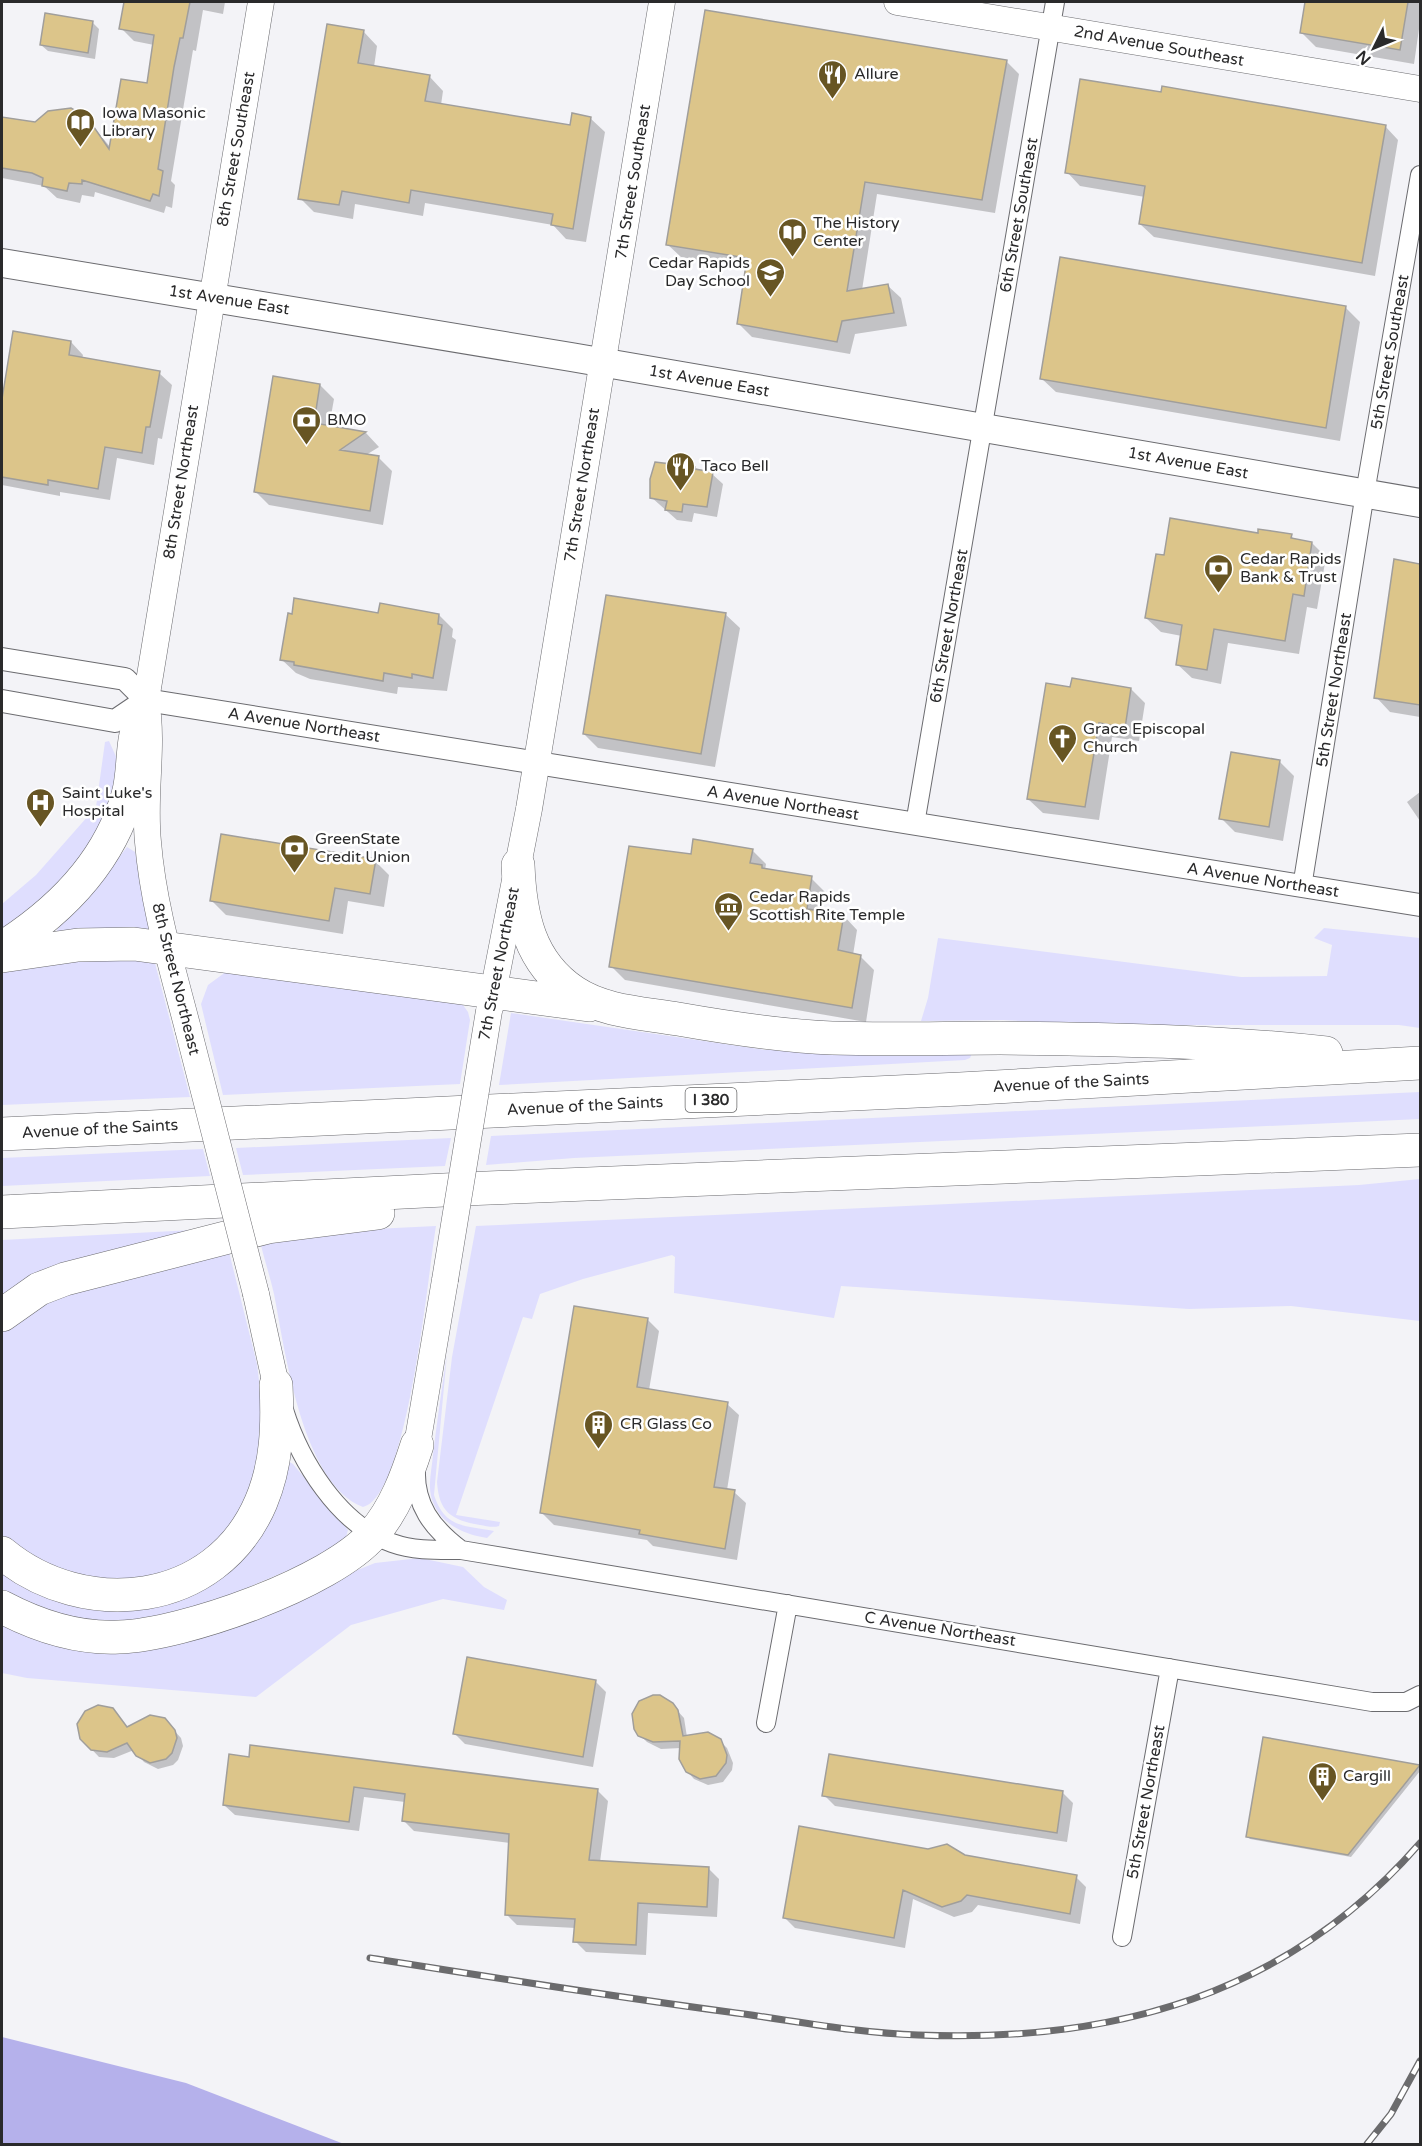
<svg xmlns="http://www.w3.org/2000/svg" width="1422" height="2146" viewBox="0 0 1422 2146" font-family="'Varela Round',sans-serif">
<style>
.green{fill:#dfdefe}
.water{fill:#b5b1eb}
.shadow{fill:#0003}
.building{fill:#dcc58a;stroke:#a09e9b;stroke-width:1.5}
.lines{fill:none;stroke-linecap:round;stroke-linejoin:round}
.minor-casing{stroke:#6b6b6f;stroke-width:20}
.tertiary-casing{stroke:#6b6b6f;stroke-width:24}
.secondary-casing{stroke:#6b6b6f;stroke-width:27}
.primary-casing{stroke:#6b6b6f;stroke-width:30}
.motorway-casing{stroke:#6b6b6f;stroke-width:34}
.minor{stroke:#fff;stroke-width:18}
.tertiary{stroke:#fff;stroke-width:22}
.secondary{stroke:#fff;stroke-width:26}
.primary{stroke:#fff;stroke-width:28}
.motorway{stroke:#fff;stroke-width:33}
.rail-casing{stroke:#6b6b6d;stroke-width:7}
.rail{stroke:#fff;stroke-width:4.5;stroke-dasharray:14;stroke-linecap:butt}
.secondary-bridge-casing{stroke:#6b6b6f;stroke-width:27;stroke-linecap:butt}
.secondary-bridge{stroke:#fff;stroke-width:26}
.labels{text-anchor:middle;dominant-baseline:central;stroke-width:5;stroke-linejoin:round;paint-order:stroke}
.shield{fill:#fff;stroke:#6a6a6b;stroke-width:1.5}
.shield-label{font-size:15px;font-weight:bold;fill:#2a2a2b}
.street-label{font-size:16px;fill:#2a2a2b;stroke:#fff}
.poi-label{font-size:16px;fill:#2a2a2b;stroke:#fff;text-anchor:start}
</style>
<rect width="100%" height="100%" fill="#f3f3f7"/>
<path class="green" d="M109,741L118,761L119,778L103,823L70,876L2,933V904L36,875L96,807L105,742Z
M127,847L135,852L150,930L56,933L58,928L86,900Z
M1324,928L1420,938V1028L1399,1025H1107L1003,1020L921,1021L928,998L938,938L1241,977L1327,976L1332,945L1314,938Z
M87,951L155,963L190,1097L2,1105V966Z
M227,971L460,1001L468,1012L470,1020L460,1084L223,1095L201,1004L208,985Z
M511,1013L765,1050L973,1051L970,1058L965,1060L499,1085Z
M1420,1092V1119L574,1158L486,1165L491,1136Z
M451,1138L445,1166L243,1175L236,1148Z
M203,1149L210,1176L2,1186V1158Z
M1420,1179V1321L1291,1306L1189,1309L841,1286L834,1318L674,1293L675,1257L672,1255L583,1279L540,1294L532,1319L523,1317L456,1515L500,1522L499,1526C493,1528 486,1526 480,1525C451,1520 439,1512 437,1482L452,1357L476,1226L1359,1185Z
M436,1226C428,1272 408,1497 363,1507C302,1484 285,1350 274,1294C270,1276 264,1259 260,1241L333,1231Z
M212,1229L2,1304V1240Z
M228,1248L257,1364L265,1431L253,1495L215,1545L170,1574L96,1584L15,1551L2,1537V1329L44,1296Z
M447,1354L434,1495C445,1528 463,1525 494,1531L487,1538C462,1534 438,1523 431,1496C428,1483 432,1468 433,1455C437,1421 442,1387 447,1354Z
M288,1461L293,1464L348,1530L346,1537L321,1556L303,1564L211,1603L164,1619L95,1626L2,1593V1565L171,1597Z
M420,1558L463,1567L484,1587L507,1600L504,1610L443,1599L351,1625L256,1697L27,1678L2,1673V1620L52,1641L345,1575L375,1563Z"/>
<path class="water" d="M2,2037L186,2083L344,2144H2Z"/>
<path class="shadow" d="M125,2H225L223,14L203,10L196,51L193,50L171,181L175,185L172,208L166,206L164,213L95,192L94,197L82,195L80,203L57,198L44,186L2,178V118L36,124L86,118L111,148L148,85L154,45L134,41L121,28Z
M1307,2H1420V22L1414,64L1316,47L1302,33Z
M93,23L99,29L95,59L48,51L41,45Z
M363,31L377,46L374,67L429,76L443,91L441,105L571,127L590,118L605,132L586,242L566,239L553,225L425,203L423,216L355,204L353,219L314,212L300,198Z
M1006,61L1019,74L995,213L877,194L862,290L887,285L901,298L907,326L855,334L850,354L752,337L739,324L747,268L681,257L667,244Z
M1385,126L1398,140L1375,276L1154,237L1140,224L1145,197L1080,186L1067,172Z
M1346,308L1360,322L1340,441L1056,392L1041,378Z
M14,333L71,342L83,355L82,359L159,373L172,385L162,439L158,438L154,465L117,458L110,500L60,492V496L2,485V408Z
M320,385L334,399L329,427L366,433L379,447L366,455L378,457L392,471L383,525L269,505L255,491Z
M695,468L712,474L723,484L717,517L694,513L692,522L677,520L651,497Z
M1259,535L1291,536L1295,540L1312,543L1326,557L1317,609L1307,607L1299,654L1228,643L1221,684L1192,678L1177,664L1182,636L1161,632L1146,618L1165,557Z
M1396,561L1420,565V717L1390,712L1376,697Z
M380,614L439,615L453,629L452,637L456,640L447,691L398,687L397,694L310,679L296,673L281,659Z
M725,614L740,628L715,767L598,748L584,734Z
M1071,689H1131L1145,703L1139,741L1112,737L1099,820L1043,813L1028,799Z
M1280,762L1294,776L1283,841L1235,832L1221,818Z
M1420,792V821L1407,802Z
M752,850L766,864L765,870L811,878L825,892L822,912L843,915L857,930L853,955L860,956L874,970L866,1022L625,980L611,966L692,856Z
M375,861L389,875L384,907L348,901L343,934L226,915L212,901Z
M647,1319L659,1331L649,1390L727,1404L739,1415L727,1490L734,1492L746,1503L737,1560L653,1546L647,1540L554,1525L542,1513Z
M595,1681L606,1692L593,1767L465,1744L455,1734Z
M674,1707L684,1718L687,1737L720,1741L727,1748L733,1763L732,1770L723,1782L708,1785L694,1779L687,1771L681,1748L661,1749L647,1742L640,1735Z
M112,1709L128,1728L171,1727L181,1738L183,1746L178,1760L173,1765L158,1769L144,1762L134,1750L114,1758L99,1757L81,1738Z
M1264,1739L1420,1766V1771L1351,1857L1250,1839L1247,1836Z
M230,1756L597,1790L608,1801L600,1862L708,1868L719,1879L717,1917L648,1913L646,1955L586,1952L575,1941L576,1928L517,1925L506,1914L510,1843L414,1831L403,1820L405,1802L364,1797L359,1831L235,1815L224,1805Z
M1062,1792L1073,1803L1067,1842L835,1806L824,1795Z
M928,1851L1076,1877L1086,1887L1080,1924L978,1905L972,1912L954,1917L913,1899L905,1948L795,1928L785,1918Z"/>
<path class="building" d="M124,2H190L183,38H180L174,67L158,169L163,171L159,196L153,194L150,201L82,180V184L69,183L67,191L42,186L43,178L32,173L2,168V117L35,122L48,111L71,108L87,117L109,149L121,79L147,83L154,35L119,29Z
M1305,2H1408L1400,50L1300,33Z
M705,10L1007,60L982,200L865,182L847,291L888,284L894,313L842,321L837,342L737,324L747,258L666,245Z
M45,13L93,21L88,53L40,45Z
M327,24L364,30L358,63L430,75L425,101L570,125L572,113L591,117L573,229L551,225L553,214L411,190L409,203L342,191L339,205L298,199Z
M1080,79L1161,92L1162,86L1386,125L1362,263L1139,224L1145,186L1065,173Z
M1060,257L1346,306L1326,428L1040,379Z
M13,331L71,341L69,355L160,371L150,427H146L142,453L105,447L98,489L48,480V485L2,477V399Z
M273,376L320,384L314,423L366,432L340,450L379,456L370,511L254,492Z
M655,462L695,467V469L713,472L707,507L683,504L682,512L665,510L667,501L650,498V479Z
M1170,518L1258,533V529L1292,534L1291,538L1312,542L1304,596L1293,594L1285,641L1214,629L1207,670L1176,665L1182,625L1145,618L1156,554L1164,555Z
M1394,559L1420,564V705L1374,698Z
M606,595L726,613L701,754L583,734Z
M294,598L378,613L380,603L439,614L438,624L442,625L433,678L412,674V678L384,673L383,681L294,665V662L280,660L288,613L292,614Z
M1072,678L1131,688L1125,728L1099,723L1085,807L1027,799L1046,683L1070,687Z
M1231,752L1280,760L1269,827L1219,819Z
M221,834L376,859L370,894L335,888L329,921L210,901Z
M693,839L753,849L750,863L762,865V868L812,876L807,909L844,914L838,950L861,955L852,1008L609,967L629,846L691,854Z
M574,1306L648,1318L637,1387L728,1402L714,1487L735,1490L725,1549L639,1534L640,1530L540,1513Z
M467,1657L596,1680L583,1757L453,1734Z
M653,1695H660L673,1703L678,1710L683,1736L708,1732L721,1739L727,1755L726,1763L716,1776L700,1779L686,1772L679,1759L680,1741L653,1742L638,1736L634,1729L632,1714L639,1701Z
M98,1705L113,1708L127,1727L150,1715L165,1718L175,1730L177,1738L172,1753L166,1759L150,1763L136,1756L127,1743L107,1752L91,1750L80,1739L77,1724L85,1711Z
M1263,1737L1420,1765L1348,1855L1246,1837Z
M250,1745L598,1789L589,1860L709,1867L707,1907L638,1903L636,1945L573,1942L575,1919L505,1915L509,1834L402,1821L405,1794L354,1787L349,1822L223,1805L229,1754L249,1757Z
M829,1754L1063,1791L1057,1833L822,1796Z
M799,1826L928,1849L947,1844L965,1855L1077,1875L1070,1914L967,1895L961,1901L942,1907L903,1890L894,1938L783,1918Z"/>
<g class="lines">
<defs>
<path id="minor" d="M915,824L1055,2
M1302,887L1365,493L1420,175
M284,1410C300,1461 339,1525 392,1543C414,1551 438,1550 461,1550L1372,1702H1406L1420,1695
M416,1467C414,1505 432,1528 461,1550
M766,1723L788,1604
M1122,1937L1170,1668"/>
<path id="tertiary" d="M2,659L125,679L146,700L1420,905
M2,701L115,721L146,700"/>
<path id="secondary" d="M897,2L1420,89
M490,1008L529,809L662,2
M188,1029C172,967 153,905 148,842C143,794 154,747 146,700L261,2
M256,1294L276,1385
M417,1445L445,1280"/>
<path id="primary" d="M2,263L571,357L1420,503"/>
<path id="motorway" d="M518,865C520,915 529,962 574,992C604,1012 643,1013 678,1019C729,1028 780,1036 832,1038C887,1040 944,1038 1000,1038C1109,1039 1218,1041 1326,1053
M2,948C59,912 109,862 128,795C133,777 132,759 135,740C137,727 142,713 146,700
M2,956L78,945L134,944L589,1005
M2,1134L960,1089L1420,1063
M2,1212L464,1189L1420,1150
M2,1315L39,1289L65,1279L268,1227L378,1213
M2,1553C84,1621 216,1608 261,1502C277,1464 278,1426 276,1385
M2,1607C38,1626 77,1639 119,1637C183,1635 331,1583 373,1534C395,1509 407,1476 417,1445"/>
</defs>
<use href="#minor" class="minor-casing"/>
<use href="#tertiary" class="tertiary-casing"/>
<use href="#secondary" class="secondary-casing"/>
<use href="#primary" class="primary-casing"/>
<use href="#motorway" class="motorway-casing"/>
<use href="#minor" class="minor"/>
<use href="#tertiary" class="tertiary"/>
<use href="#secondary" class="secondary"/>
<use href="#primary" class="primary"/>
<use href="#motorway" class="motorway"/>
<defs>
<path id="rail" d="M370,1958C490,1977 609,1996 729,2012C791,2020 855,2033 918,2035C1113,2043 1288,1995 1420,1843
M1367,2144L1391,2114L1420,2061"/>
</defs>
<use href="#rail" class="rail-casing"/>
<use href="#rail" class="rail"/>
<defs>
<path id="secondary-bridge" d="M188,1029L256,1294
M445,1280L489,1011"/>
</defs>
<use href="#secondary-bridge" class="secondary-bridge-casing"/>
<use href="#secondary-bridge" class="secondary-bridge"/>
</g>
<defs>
<symbol id="restaurant-pin" viewBox="-11 -11 22 30"><path d="M0 17L-7.5 6A9.5 9.5 0 1 1 7.5 6Z" fill="#675523" stroke="#fff"/><path d="M-5-6h1v4h1v-4h1v4h1v-4h1v5L-1.5 .5V6h-2V.5L-5-1ZM5-6V6H3V1.5H1.5Q1.5-4 5-6Z" fill="#fff"/></symbol>
<symbol id="library-pin" viewBox="-11 -11 22 30"><path d="M0 17L-7.5 6A9.5 9.5 0 1 1 7.5 6Z" fill="#675523" stroke="#fff"/><path d="M-6-4Q-3-5.5-.7-3.5V5Q-3 3-6 4ZM6-4Q3-5.5 .7-3.5V5Q3 3 6 4Z" fill="#fff"/></symbol>
<symbol id="school-pin" viewBox="-11 -11 22 30"><path d="M0 17L-7.5 6A9.5 9.5 0 1 1 7.5 6Z" fill="#675523" stroke="#fff"/><path d="M0-5L7-2L0 1L-7-2ZM-4 1L0 2.5L4 1V4Q0 6-4 4Z" fill="#fff"/></symbol>
<symbol id="bank-pin" viewBox="-11 -11 22 30"><path d="M0 17L-7.5 6A9.5 9.5 0 1 1 7.5 6Z" fill="#675523" stroke="#fff"/><path d="M-6-4H6V4H-6ZM0-2.3a2.3 2.3 0 1 0 0 4.6a2.3 2.3 0 1 0 0-4.6Z" fill="#fff"/></symbol>
<symbol id="church-pin" viewBox="-11 -11 22 30"><path d="M0 17L-7.5 6A9.5 9.5 0 1 1 7.5 6Z" fill="#675523" stroke="#fff"/><path d="M-1.2-6h2.4v3.5h3.3v2.4h-3.3V6h-2.4V-.1h-3.3v-2.4h3.3Z" fill="#fff"/></symbol>
<symbol id="hospital-pin" viewBox="-11 -11 22 30"><path d="M0 17L-7.5 6A9.5 9.5 0 1 1 7.5 6Z" fill="#675523" stroke="#fff"/><path d="M-5-5h3v3.5h4V-5h3V5h-3V1.5h-4V5h-3Z" fill="#fff"/></symbol>
<symbol id="museum-pin" viewBox="-11 -11 22 30"><path d="M0 17L-7.5 6A9.5 9.5 0 1 1 7.5 6Z" fill="#675523" stroke="#fff"/><path d="M0-6L6-3V-2H-6V-3ZM-5-1h2V3h-2ZM-1-1h2V3h-2ZM3-1h2V3H3ZM-6 4H6V6H-6Z" fill="#fff"/></symbol>
<symbol id="building-pin" viewBox="-11 -11 22 30"><path d="M0 17L-7.5 6A9.5 9.5 0 1 1 7.5 6Z" fill="#675523" stroke="#fff"/><path d="M-4-6H4V6H1V3H-1V6H-4ZM-2.5-4.3h1.7v1.8h-1.7ZM.8-4.3h1.7v1.8H.8ZM-2.5-1h1.7V.8h-1.7ZM.8-1h1.7V.8H.8Z" fill="#fff"/></symbol>
</defs>
<g fill-rule="evenodd">
<use href="#restaurant-pin" x="816" y="58" width="33" height="45"/>
<use href="#library-pin" x="64" y="106" width="33" height="45"/>
<use href="#library-pin" x="776" y="216" width="33" height="45"/>
<use href="#school-pin" x="754" y="256" width="33" height="45"/>
<use href="#bank-pin" x="290" y="404" width="33" height="45"/>
<use href="#restaurant-pin" x="664" y="450" width="33" height="45"/>
<use href="#bank-pin" x="1202" y="552" width="33" height="45"/>
<use href="#church-pin" x="1046" y="722" width="33" height="45"/>
<use href="#hospital-pin" x="24" y="786" width="33" height="45"/>
<use href="#bank-pin" x="278" y="832" width="33" height="45"/>
<use href="#museum-pin" x="712" y="890" width="33" height="45"/>
<use href="#building-pin" x="582" y="1408" width="33" height="45"/>
<use href="#building-pin" x="1306" y="1760" width="33" height="45"/>
</g>
<g class="labels">
<rect class="shield" x="685.5" y="1088" width="51" height="24" rx="4.5"/>
<g class="shield-label">
<text x="711" y="1100">I 380</text>
</g>
<g class="street-label">
<text transform="translate(1159 46) rotate(10)">2nd Avenue Southeast</text>
<text transform="translate(236 149) rotate(-80)">8th Street Southeast</text>
<text transform="translate(633 182) rotate(-81)">7th Street Southeast</text>
<text transform="translate(1019 215) rotate(-80)">6th Street Southeast</text>
<text transform="translate(229 300) rotate(9)">1st Avenue East</text>
<text transform="translate(1390 352) rotate(-80)">5th Street Southeast</text>
<text transform="translate(709 381) rotate(10)">1st Avenue East</text>
<text transform="translate(1188 463) rotate(10)">1st Avenue East</text>
<text transform="translate(181 482) rotate(-81)">8th Street Northeast</text>
<text transform="translate(582 485) rotate(-81)">7th Street Northeast</text>
<text transform="translate(949 626) rotate(-80)">6th Street Northeast</text>
<text transform="translate(1334 690) rotate(-81)">5th Street Northeast</text>
<text transform="translate(304 725) rotate(9)">A Avenue Northeast</text>
<text transform="translate(783 803) rotate(9)">A Avenue Northeast</text>
<text transform="translate(1263 880) rotate(9)">A Avenue Northeast</text>
<text transform="translate(499 964) rotate(-79)">7th Street Northeast</text>
<text transform="translate(176 979) rotate(76)">8th Street Northeast</text>
<text transform="translate(1071 1083) rotate(-3)">Avenue of the Saints</text>
<text transform="translate(585 1106) rotate(-3)">Avenue of the Saints</text>
<text transform="translate(100 1129) rotate(-3)">Avenue of the Saints</text>
<text transform="translate(940 1629) rotate(9)">C Avenue Northeast</text>
<text transform="translate(1146 1802) rotate(-80)">5th Street Northeast</text>
</g>
<g class="poi-label">
<text x="854" y="74">Allure</text>
<text x="102" y="113">Iowa Masonic<tspan x="102" dy="18">Library</tspan></text>
<text x="813" y="223">The History<tspan x="813" dy="18">Center</tspan></text>
<text x="750" y="263" text-anchor="end">Cedar Rapids<tspan x="750" dy="18">Day School</tspan></text>
<text x="327" y="420">BMO</text>
<text x="701" y="466">Taco Bell</text>
<text x="1240" y="559">Cedar Rapids<tspan x="1240" dy="18">Bank &amp; Trust</tspan></text>
<text x="1083" y="729">Grace Episcopal<tspan x="1083" dy="18">Church</tspan></text>
<text x="62" y="793">Saint Luke's<tspan x="62" dy="18">Hospital</tspan></text>
<text x="315" y="839">GreenState<tspan x="315" dy="18">Credit Union</tspan></text>
<text x="749" y="897">Cedar Rapids<tspan x="749" dy="18">Scottish Rite Temple</tspan></text>
<text x="620" y="1424">CR Glass Co</text>
<text x="1343" y="1776">Cargill</text>
</g>
</g>
<rect width="1422" height="2146" fill="none" stroke="#2a2a2b" stroke-width="6"/>
<g transform="translate(1374 48) rotate(227)" stroke="#ffffff" stroke-width="4.5" paint-order="stroke">
<path d="M0-4.5L10 22L0 15L-10 22Z" fill="#2a2a2b"/>
<text y="-9" font-size="16" font-weight="bold" text-anchor="middle" fill="#2a2a2b">N</text>
</g>
</svg>
